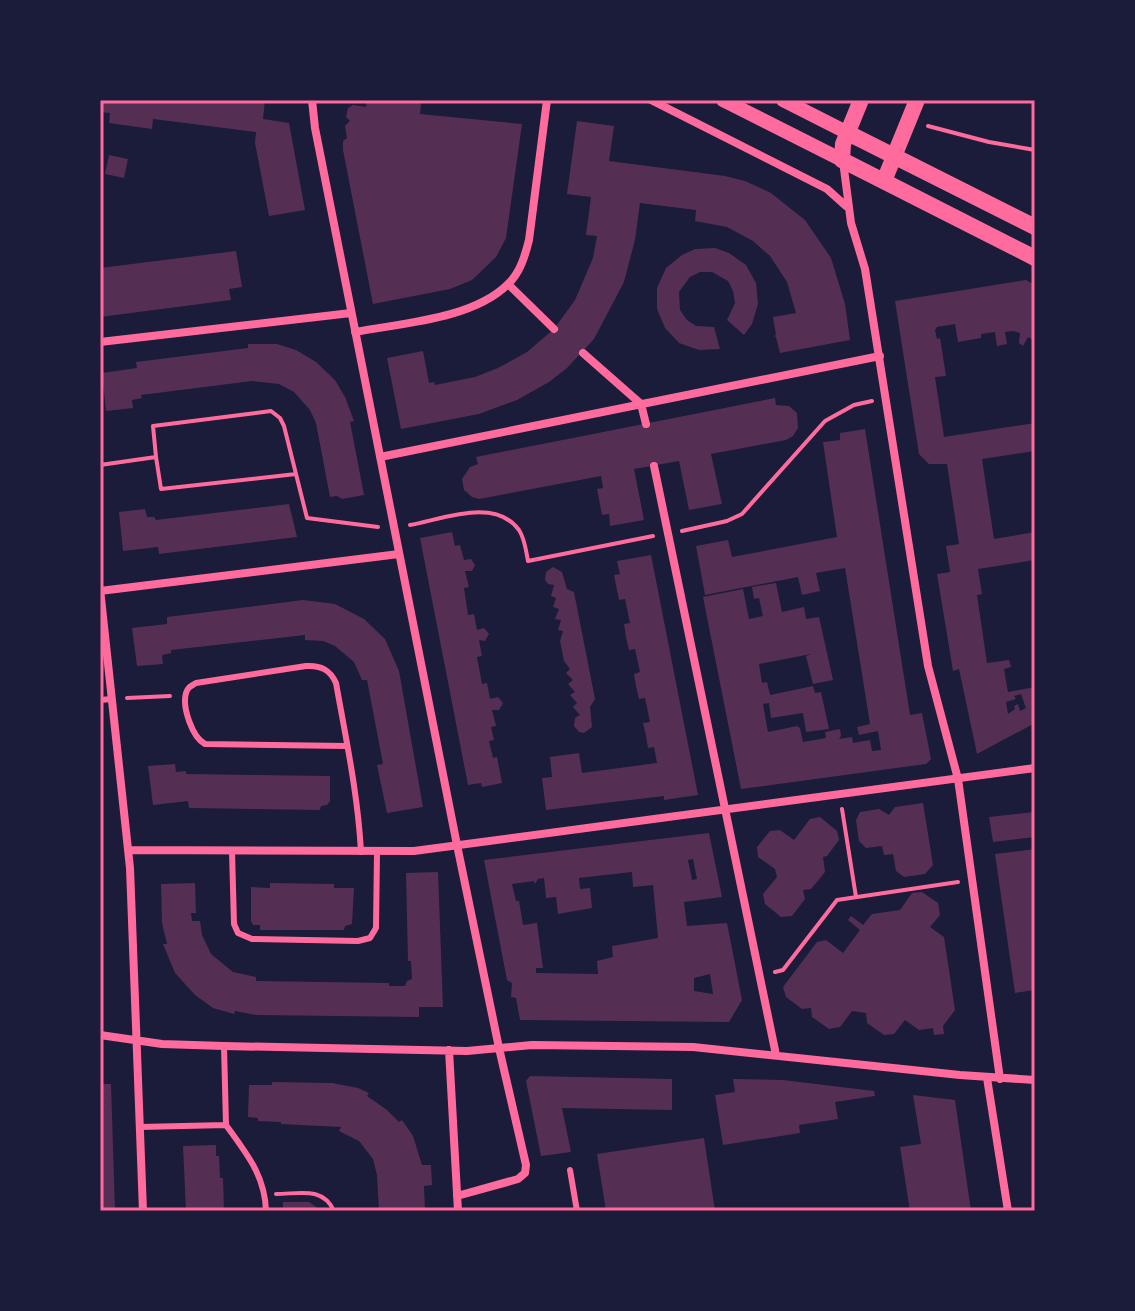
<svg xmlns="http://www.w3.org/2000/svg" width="1135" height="1311" viewBox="0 0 1135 1311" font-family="'PT Serif',serif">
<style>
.building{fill:#542f53;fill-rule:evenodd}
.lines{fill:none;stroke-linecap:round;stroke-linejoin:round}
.path{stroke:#ff6b9d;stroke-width:4}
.service{stroke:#ff6b9d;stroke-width:6}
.minor{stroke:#ff6b9d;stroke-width:8}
.tertiary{stroke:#ff6b9d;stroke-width:14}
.secondary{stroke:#ff6b9d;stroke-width:16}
.neatline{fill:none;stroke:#ff6b9d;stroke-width:3}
</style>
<rect width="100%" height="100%" fill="#1b1b3a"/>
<path class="building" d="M100,100H265L263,119L289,123L305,210L269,216L255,143L256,132L153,119L152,129L109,123L110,113L100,112Z
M367,100H418L421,104L420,114L522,124L506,238L496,257L472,280L450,289L373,304L343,150V141L347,138L345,126L350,121L346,117L348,108L353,105L366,107Z
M577,121L614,126L609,161L725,176L745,181L771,193L805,220L831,258L845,304L850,340L780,353L776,337L774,336L776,335L773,317L796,313L787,282L770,256L753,241L727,227L695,221L696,210L640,203L635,240L624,282L594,339L567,368L549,382L517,400L479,414L401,429L387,358L423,351L429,383L434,382L435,385L475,377L498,368L527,352L554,329L575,300L593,258L597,236L586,235L591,197L567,194Z
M109,155L128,159L124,178L105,174Z
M715,248L729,253L746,265L756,283L758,304L752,324L744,335L727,320L735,303L733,291L728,281L712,272H700L690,277L679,292L680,310L687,320L696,326L714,327L720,349L699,350L679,343L665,328L657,309V288L666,268L682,255L695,249Z
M236,251L242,287L229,289L231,300L100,317V268Z
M1026,280L1035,285V341L1028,337L1023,346L1019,343L1020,333L1013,331L1005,332L1007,344L997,346L995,332L981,334V338L958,342L955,324L937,327L935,330L937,339L940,338L946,376L935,377L944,437L1035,423V451L982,459L994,539L1035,532V560L978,569L982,594L977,595L987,663L1009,660L1011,667L1004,669L1008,692L1035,687V723L977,754L959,669L953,671L937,574L950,572L946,546L959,544L947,464H929L919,454L895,301ZM1021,694L1026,708L1020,711L1018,704L1014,706L1015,709L1008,714L1006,702L1016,699L1014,696Z
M248,344H277L296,350L316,362L335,380L345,397L354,421L350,422L364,495L342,499L337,496L330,497L316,423L310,410L294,392L279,384L252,381L141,395L142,398L132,400L133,408L106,411L102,373L137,368L136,362L248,348Z
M775,398L776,405L789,406L797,413L798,428L793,436L786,440L711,454L722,504L689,510L679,461L634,469L644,520L610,526L609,514L602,515L597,489L603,488L601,476L479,499L472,497L464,490L462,479L470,467L478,464L476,457Z
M865,429L910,715L922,713L931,759L926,764L741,789L703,597L743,589L749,619L763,616L759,598L754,599L752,587L776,583L782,612L804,607L806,619L819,617L833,680L813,684L806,656L811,654L759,664L762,683L767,682L770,695L813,686L815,693L821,692L829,729L806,732L803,713L771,718L769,703L763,704L768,732L797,726L800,728L803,742L826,738L825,732L840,729L841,736L839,739L852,737L853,743L870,740L872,751L881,750L878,731L859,735L857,727L870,724L845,568L816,573L820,591L802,595L798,577L705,595L696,546L728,540L732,557L837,537L823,442L840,440V433Z
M289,504L297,537L159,554L158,547L123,551L119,512L145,509L147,517H154L156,520Z
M452,532L455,546L460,545L464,560L471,559L475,565L472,571H465L469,587L464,588L468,615L474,614L477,630L484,628L489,634L485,641L479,640L482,656L477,657L482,684L487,683L490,699L498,697L503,703L499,710H492L496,726L491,727L494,740L489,741L493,758L497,757L502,783L482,787L481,783L468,785L420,538Z
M651,555L698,795L664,800V796L546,810L542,778L552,777L550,757L579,753L582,773L657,763L654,747L648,748L646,736L643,723L650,722L645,698L639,699L636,686L634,674L640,672L635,649L629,650L626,637L624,624L630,623L625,599L619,600L614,575L620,574L617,561Z
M553,567L562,572L567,589L574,592L595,699L590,707L592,727L584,733L579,732L574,726L575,718L580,715L573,707L577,703L570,695L575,692L568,684L573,680L566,673L570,669L564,661L560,641L563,631L558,630L561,620L555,619L559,609L553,607L556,598L551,596L554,585L548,584L545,580L546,572Z
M303,600L335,604L364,619L385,639L399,671L423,807L387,813L377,765L383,764L367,680H362L354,662L335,646L323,641L305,640V635L171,650V653L162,655L163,664L137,666L132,628L167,624V617Z
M175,764L176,772L186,771V774L330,776V801L327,805L321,806L320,810L189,808L188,801L153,805L148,766Z
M923,803L933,865L925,874L904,877L896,871L893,854L884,855L882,846L866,848L859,841L856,820L860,812L879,809L889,815L895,807Z
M1035,812V837L993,842L989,817Z
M820,817L837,831L839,840L827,856L823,857L825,872L811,889L803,890L805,899L792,916L781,917L765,904L763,894L777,877L775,869L758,857L757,847L770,831L780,830L794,840L810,819Z
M709,833L722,897L684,902L687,926L727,923L742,1000L729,1022L520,1020L516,998L511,997L512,983L507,980L484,860ZM693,859L697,879L692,880L688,860ZM632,872L633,887L653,885L658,938L612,946L613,957L597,961L598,974L536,973V968H543L537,923L523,925L519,901H516L512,884L534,881L535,884L538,879L544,878L546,898L556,897L558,914L592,908L590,888L580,889L579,878ZM710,974L713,994L694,991V978Z
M1035,849V990L1015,993L995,854Z
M438,872L443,1007H419V1017L256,1015L235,1011L234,1014L213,1008L195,995L175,973L163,944H167L162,923L161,884L195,883L196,913H191L192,921H200L202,935L211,954L233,972L256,977V981L389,983V986H405L407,981L412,979L411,961H408L406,873Z
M270,883L334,884V888H354L352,924L345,926L344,930H260V925H253L251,921V887L270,888Z
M922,892L938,903L940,915L930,927L944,937L955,1010L943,1026L944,1034L934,1035L933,1028L919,1030L905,1020L894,1034L884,1035L867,1023L866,1013L852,1011L840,1027L829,1029L812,1017L811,1008L802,1009L786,997L783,987L817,942L826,940L843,953L860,930L848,920L851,916L863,925L872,914L900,910L912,893Z
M530,1076L672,1079V1110L562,1108L571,1152L541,1156L526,1081Z
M733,1079L783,1080L874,1091L875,1096L835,1102L838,1119L799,1125L800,1133L723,1145L715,1095L735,1092Z
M272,1082L332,1083L358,1088L369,1093L367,1096L387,1110L399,1122L402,1120L413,1136L422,1165H431L432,1185L424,1186L425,1211H379L377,1175L373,1159L359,1141L339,1131L341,1127L281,1124V1122L258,1121V1118L248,1117L249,1085H272Z
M100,1084H111L115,1211H100Z
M913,1095L955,1100L971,1211H910L900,1147L921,1144Z
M704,1138L715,1211H606L597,1154Z
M216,1145V1156H219L220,1178H223L224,1211H186L183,1146Z
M283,1202H309L322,1211H283Z"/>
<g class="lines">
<path class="path" d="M928,126L989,142L1035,150
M156,457L153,426L271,411L280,418L284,426L307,518L378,527
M100,465L156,457L161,489L296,474
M410,525C443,519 495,497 519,530C525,539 526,551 528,561L653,536
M682,531L727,521L742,514L825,421L854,405L872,401
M127,698L170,696
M842,809L856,897
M775,972L783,970L837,900L958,882
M276,1194C299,1194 323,1186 334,1211"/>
<path class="service" d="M100,700L112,699
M347,746L205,744C192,737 182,707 186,693C188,687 191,686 196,683L306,666C321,665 330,670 336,683C346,739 358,795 361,852
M232,851L234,924L238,933L252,939L358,941L370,938L376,928L377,852
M226,1125C246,1153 265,1175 266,1211
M140,1127L226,1125L224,1046
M570,1170L577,1211"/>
<path class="minor" d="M312,100L315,128L457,845L499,1048L526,1165L525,1173L518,1179L457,1196
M651,100L827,189L846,206
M843,161L851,223L865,269L928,666L958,779L1000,1079
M508,284L554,329
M355,332C402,323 473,319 508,284C520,273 525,256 529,240L547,100
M100,342L351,313
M583,353L641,404L646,424
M380,457L880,356
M654,466L776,1055
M100,589L130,868L143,1211
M100,591L399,554
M129,850L414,851L1035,768
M100,1035L162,1044L224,1046L467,1051L532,1045L693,1047L960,1075L1035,1080
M449,1050L458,1211
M987,1078L1008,1211"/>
<path class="tertiary" d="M723,100L842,160
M783,100L848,133"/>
<path class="secondary" d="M861,100L843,144L842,160L1035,258
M848,133L1035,227
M884,181L917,100"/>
</g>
<rect width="1135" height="1311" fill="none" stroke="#1b1b3a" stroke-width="204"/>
<rect x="102" y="102" width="931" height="1107" class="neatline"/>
</svg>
